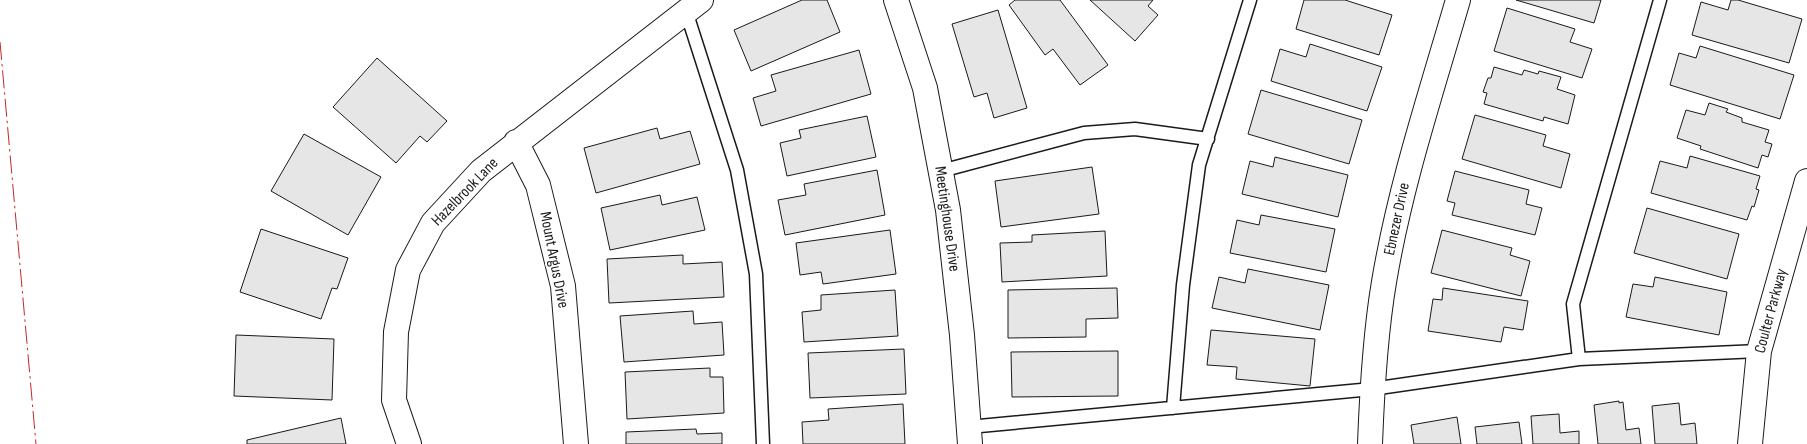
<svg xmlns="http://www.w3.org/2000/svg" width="1807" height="444" viewBox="0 0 1807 444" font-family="'Sofia Sans Condensed',sans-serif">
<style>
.building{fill:#e6e6e6;stroke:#1a1a1a}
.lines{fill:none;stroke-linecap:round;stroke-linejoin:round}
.service-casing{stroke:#1a1a1a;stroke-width:15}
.minor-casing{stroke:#1a1a1a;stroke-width:26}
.service{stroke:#fff;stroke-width:12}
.minor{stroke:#fff;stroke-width:24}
.power{stroke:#c62828;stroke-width:1;stroke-dasharray:18 4 2.5 4;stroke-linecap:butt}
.labels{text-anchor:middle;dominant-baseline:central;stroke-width:4;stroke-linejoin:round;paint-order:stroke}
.street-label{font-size:16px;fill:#1a1a1a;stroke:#fff}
</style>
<rect width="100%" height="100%" fill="#fff"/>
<path class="building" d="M802,0H827L840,32L751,71L734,30Z
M1015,0H1060L1108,65L1080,85L1053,49L1045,55L1009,5Z
M1090,0H1153L1148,6L1158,15L1135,41Z
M1304,0H1345L1392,15L1379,55L1296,29Z
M1516,0H1601L1594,23Z
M1731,0H1738L1802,19L1789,63L1692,35L1701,2L1728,10Z
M1507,8L1575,29L1570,42L1592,49L1582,78L1494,51Z
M998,10L1027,108L994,118L987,93L974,97L952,24Z
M1310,44L1382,67L1367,111L1271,81L1280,49L1306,57Z
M1700,46L1794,75L1780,119L1670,85L1679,53L1696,58Z
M859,50L871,94L761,126L753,98L776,91L771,75Z
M377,58L447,121L427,142L420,136L396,163L333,107Z
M1494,67L1522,75L1524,70L1538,74L1539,71L1561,77L1557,89L1575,95L1568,124L1544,117L1543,121L1484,104L1487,93L1483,92L1488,78H1491Z
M1261,90L1362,120L1349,164L1248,134Z
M1709,103L1728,109L1726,112L1742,118V122L1769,130L1765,142L1772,144L1768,157L1762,155L1758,168L1700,149L1701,146L1677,138L1686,110L1705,115Z
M1475,115L1546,135L1543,146L1570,154L1561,188L1462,159Z
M867,116L876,157L787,176L780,143L801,138L799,130Z
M657,128L660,139L690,131L700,164L596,193L584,148Z
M304,134L381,177L348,235L271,191Z
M1690,156L1760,176L1756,189L1759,190L1754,207L1752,206L1747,220L1651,193L1660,161L1687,168Z
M1275,157L1348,175L1338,217L1242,194L1250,161L1273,167Z
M1092,167L1099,214L1001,227L995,181Z
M877,170L885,215L785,235L778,200L806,195L804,184Z
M1455,171L1529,190L1526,204L1542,208L1535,235L1452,215L1455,203L1447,201Z
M660,195L662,205L697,197L705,230L610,250L601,208Z
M1647,208L1739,234L1727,279L1634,253Z
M1261,215L1335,229L1326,272L1230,253L1237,220L1259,225Z
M261,229L348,258L337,289L332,288L321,319L240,292Z
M890,230L896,274L823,284L821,272L800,275L796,243Z
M1442,230L1512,248L1510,255L1530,261L1521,296L1431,273Z
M1105,231L1107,276L1002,282L1000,243L1032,242V235Z
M683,255V264L722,262L724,297L609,303L607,259Z
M1248,269L1329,285L1320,330L1212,308L1219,277L1245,283Z
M1655,277L1727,292L1719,335L1626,317L1633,284L1653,287Z
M1117,288L1118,318L1086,319V337L1008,338V290Z
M1443,288L1528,301L1523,330L1504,327L1501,342L1428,331L1433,299L1442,300Z
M895,290L898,336L804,342L802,312L821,310V295Z
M693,311L694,324L722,322L724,355L624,362L620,316Z
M1211,330L1315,339L1310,386L1236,379L1237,367L1207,365Z
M236,335L334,339L332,400L234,396Z
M904,349L906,394L810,398L808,353Z
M1118,351V396L1012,397L1011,352Z
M710,368V377H723L724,413L627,419L625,372Z
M1619,401V403L1623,402L1626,430L1639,428L1641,444H1598L1594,405Z
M1679,403L1681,425L1695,423L1697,444H1655L1652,406Z
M903,404L905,444H803L802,422L829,420L828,409Z
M1559,414L1560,433L1579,431V444H1533L1531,416Z
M1457,417L1461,444H1414L1411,425Z
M341,418L346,444H247V440Z
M1519,422L1522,444H1477L1475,427Z
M696,429L697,434L722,433V444H626V432Z"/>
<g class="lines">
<defs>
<path id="service" d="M686,11L737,170L756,274L763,444
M941,171L1084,133L1135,129L1208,139
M1579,359L1573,304L1660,0
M1173,408L1183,285L1199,165L1250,0
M969,427L1372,389L1579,359L1759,351"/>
<path id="minor" d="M896,0L925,88L948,210L962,335L970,444
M516,142L538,185L563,286L576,444
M409,444L394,400L396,332L408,270L433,223L481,171L701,0
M1370,444C1372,390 1375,335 1384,282C1400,186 1431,93 1458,0
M1750,444L1759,351L1807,181"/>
</defs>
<use href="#service" class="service-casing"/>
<use href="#minor" class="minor-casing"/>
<use href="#service" class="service"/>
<use href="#minor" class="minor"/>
<path class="power" d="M0,42L36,444"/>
</g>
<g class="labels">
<g class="street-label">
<text transform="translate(465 192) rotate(-46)">Hazelbrook Lane</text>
<text transform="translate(947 219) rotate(82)">Meetinghouse Drive</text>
<text transform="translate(1397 219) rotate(-78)">Ebnezer Drive</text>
<text transform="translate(554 260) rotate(79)">Mount Argus Drive</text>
<text transform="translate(1771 311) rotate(-75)">Coulter Parkway</text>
</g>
</g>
</svg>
